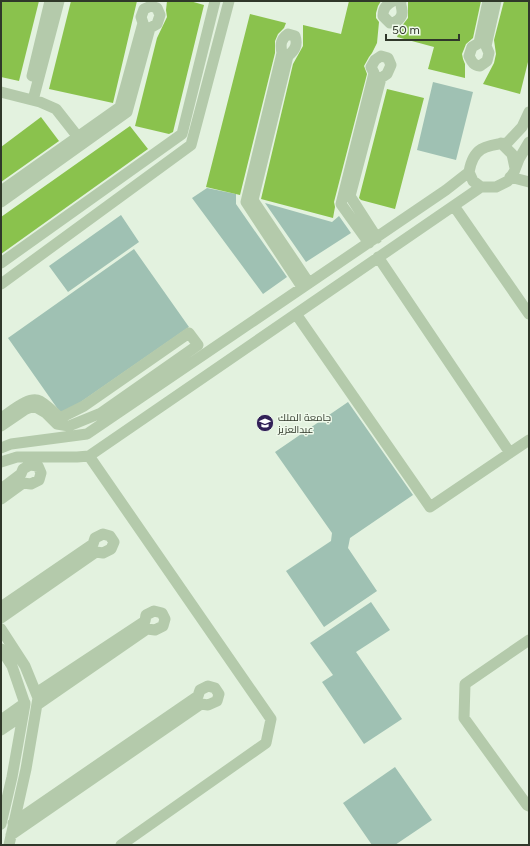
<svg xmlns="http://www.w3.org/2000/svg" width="530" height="846" viewBox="0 0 530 846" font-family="Figtree,Cairo,sans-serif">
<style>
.green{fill:#9fc1b3}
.building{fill:#8ac24d}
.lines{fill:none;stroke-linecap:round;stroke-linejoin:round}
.minor{stroke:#b4caab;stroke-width:11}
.labels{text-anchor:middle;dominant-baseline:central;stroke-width:3;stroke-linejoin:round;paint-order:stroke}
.poi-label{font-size:10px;fill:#30382a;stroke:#effaeb;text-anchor:start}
</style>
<rect width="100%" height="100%" fill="#e3f2df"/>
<path class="green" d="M433,82L473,92L456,160L417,150Z
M207,188L236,194V204L287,277L263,294L192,198Z
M265,203L332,222L339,216L351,233L306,262Z
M121,215L139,242L68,292L49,266Z
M134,249L189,327L62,415L8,338Z
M348,402L413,495L350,538L348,548L377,591L324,627L286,571L331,541L332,533L275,452Z
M371,602L390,630L356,652L402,719L364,744L322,682L333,675L310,643Z
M395,767L432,820L395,845H372L343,803Z"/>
<path class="building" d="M1,1H39L19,81L1,77Z
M71,1H137L113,103L49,89Z
M167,1H190L204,5L173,132L169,134L135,126L157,38L167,17L166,10Z
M349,1H381L378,6L376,13V18L379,22L377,43L372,53L369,57L364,66L367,74L334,202L335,207L333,218L261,199L293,64L303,46V25L341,34Z
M408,1H481L473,38L466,44L462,54L463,59L465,64V78L428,69L434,47L397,37L401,27L408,18Z
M504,1H529V58L520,94L483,84L494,63L496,54L494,40Z
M250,14L286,23L284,28L278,34L275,41V53L240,195L206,187Z
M387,89L424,98L395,209L361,200L359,198Z
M41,117L59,141L1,182V147Z
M130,126L148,149L1,254V217Z"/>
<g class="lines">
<path class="minor" d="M393,1C386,5 383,8 383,16L390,23C396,23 403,18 402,11C402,7 400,5 401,1
M488,1L479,43L472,47L469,56C472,62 473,65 480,66L487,61L489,53L486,46L496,1
M32,76L50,1
M1,92L40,102L56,109L78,137
M33,100L59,1
M501,143L512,154L515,168
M469,172L473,181L481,187
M510,177L529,182
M1,191L120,107L143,23L141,17L144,9L151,6L157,8L160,15L157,24L150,28L127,112L1,202
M454,206L529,314
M369,243L341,204L374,73L371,67L375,60L381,56L388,58L391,65L387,74L381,78L350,196L377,238
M378,257L510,453
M1,263L182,134L215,1
M1,284L191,145L229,1
M302,287L246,202L282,53C280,44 281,39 288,34L295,36C298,45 295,50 288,56L253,200L309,283
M296,314L430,507L529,440
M1,418C11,412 29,395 40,401C47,405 54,412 60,418L84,406L189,333L198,345L101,413L69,426L57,424L46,413L34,406L26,409L1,426
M1,448L11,444L87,434L446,190L469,172C473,148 485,145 507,143L522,127L529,112
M89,456L271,719L266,743L121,845
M1,462L17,457H77L89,456L481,187H496L508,181L514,172L519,159L529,142
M1,489L21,474L23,469L30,465L38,466L41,473L39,480L31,484L23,483L1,499
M1,607L93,544L95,538L103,534L110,536L114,542L111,549L103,553L96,552L1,618
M1,629L25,666L38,698L26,769L9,845
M529,640L465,684L464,718L527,805L529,806
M1,649L12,666L25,704L12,777L1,824
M36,693L145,621L146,615L154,611L162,613L165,619L163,626L155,630L147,629L37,705
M1,720L25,703
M1,730L23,715
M11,835L201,704L208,705L217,701L219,694L215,688L208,686L200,690L198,696L13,823"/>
</g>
<defs>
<symbol id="university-disc" viewBox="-11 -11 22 22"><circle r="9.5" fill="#322158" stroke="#effaeb"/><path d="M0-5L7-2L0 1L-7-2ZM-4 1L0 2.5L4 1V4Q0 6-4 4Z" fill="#fff"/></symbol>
</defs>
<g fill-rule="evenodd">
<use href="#university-disc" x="255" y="413" width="20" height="20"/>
</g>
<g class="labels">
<g class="poi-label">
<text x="278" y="417">جامعة الملك<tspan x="278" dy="12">عبدالعزيز</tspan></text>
</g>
</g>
<rect width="530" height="846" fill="none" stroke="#30382a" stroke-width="4"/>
<path d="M386 34v6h73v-6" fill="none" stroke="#30382a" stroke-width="2"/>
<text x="392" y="34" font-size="12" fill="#30382a" stroke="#effaeb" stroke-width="3" paint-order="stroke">50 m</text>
</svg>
